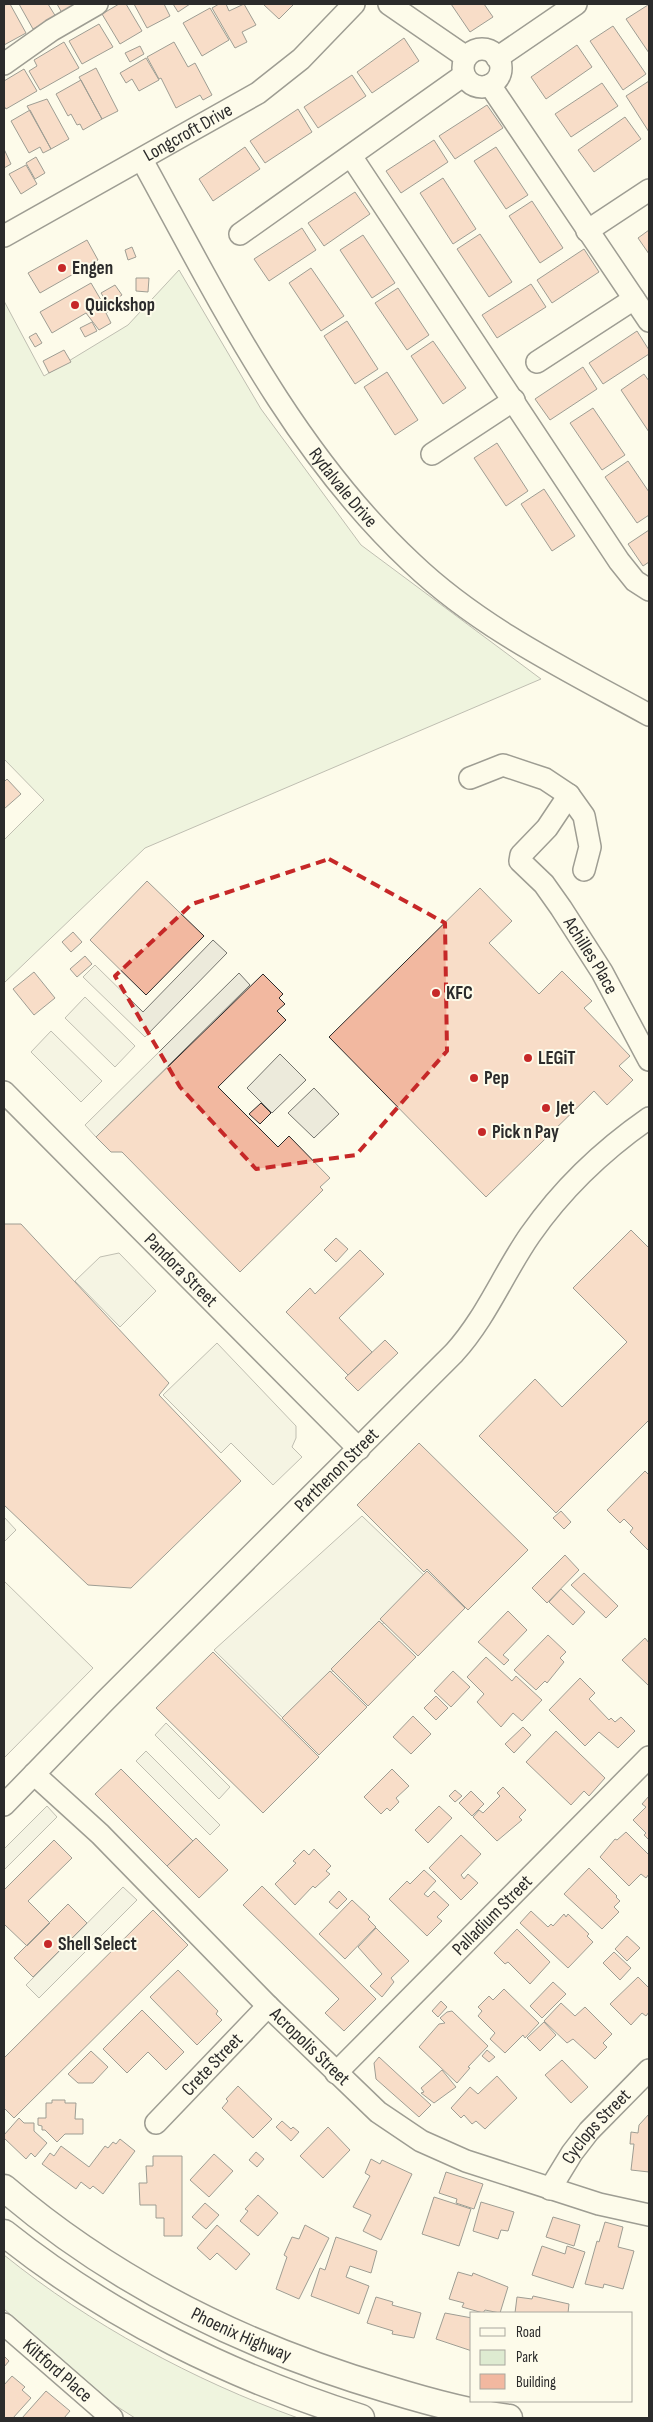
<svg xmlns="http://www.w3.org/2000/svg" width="653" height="2422" viewBox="0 0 653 2422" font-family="'Sofia Sans Condensed',sans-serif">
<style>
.green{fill:#deebd1;stroke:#74746e}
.parking{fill:#eceadb;stroke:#74746e}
.building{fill:#f2b8a0;stroke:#2b2b2b}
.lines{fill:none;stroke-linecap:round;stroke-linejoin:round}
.minor-casing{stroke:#2b2b2b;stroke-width:24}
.major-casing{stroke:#2b2b2b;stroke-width:29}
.minor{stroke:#fdfbea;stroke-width:21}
.major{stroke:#fdfbea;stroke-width:26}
.marked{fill:none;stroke:#c62828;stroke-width:4;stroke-dasharray:10 6;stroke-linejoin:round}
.poi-dot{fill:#c62828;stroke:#fdfbea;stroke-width:2}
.labels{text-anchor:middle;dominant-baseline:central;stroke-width:4;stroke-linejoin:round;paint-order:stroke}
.street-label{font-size:19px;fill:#2b2b2b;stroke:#fdfbea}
.poi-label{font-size:19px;font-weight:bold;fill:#2b2b2b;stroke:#fdfbea;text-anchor:start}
</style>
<rect width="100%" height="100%" fill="#fdfbea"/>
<path class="green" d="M179,270L261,409L361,545L541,679L145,848L4,983V840L44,800L4,759V301L44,376L128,325Z
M4,2255C91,2325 193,2380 298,2418H135L113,2404L4,2309Z"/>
<path class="parking" d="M213,940L227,953L145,1037L83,977L95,965L143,1012Z
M239,973L250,985L96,1137L85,1125Z
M85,997L135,1046L115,1067L65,1018Z
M51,1031L102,1081L81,1102L31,1052Z
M280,1054L306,1080L272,1113L247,1088Z
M314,1088L339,1114L314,1138L288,1113Z
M119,1253L156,1291L120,1327L75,1281L100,1257Z
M217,1343L296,1426V1438L292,1447L302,1457L273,1485L231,1443L221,1453L163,1395Z
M362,1516L429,1580L283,1718L214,1650Z
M4,1517L16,1530L4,1542Z
M4,1581L93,1668L4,1758Z
M166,1723L230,1787L219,1799L155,1735Z
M146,1751L220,1825L210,1835L136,1761Z
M47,1806L57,1817L4,1870V1849Z
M123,1887L137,1900L39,1998L26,1985Z"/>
<path class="building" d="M10,4L26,33L4,45V5Z
M19,4H48L56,17L33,29Z
M57,4H80L62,13Z
M119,4H126L142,31L120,44L102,14Z
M134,4H164L170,16L147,28Z
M173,4H190L178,12Z
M219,4H226L229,11L244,4L256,25L242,32L247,42L235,48L212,8Z
M263,4H294L279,19Z
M451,4H484L493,17L470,32Z
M648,5L649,7V53L626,19Z
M210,8L229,40L202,56L183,23Z
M99,24L113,47L82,64L69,41Z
M613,26L646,74L623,90L590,41Z
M404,38L419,61L372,93L357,72Z
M64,42L79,68L40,90L29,71L37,66L34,60Z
M174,42L188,67L195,63L212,95L203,100L200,95L176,108L161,78L159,79L147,57Z
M577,45L592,67L546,99L531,77Z
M140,46L144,54L130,62L125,53Z
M146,58L159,80L139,91L132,79L126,83L120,73Z
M96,68L118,111L102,119L79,77Z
M24,69L37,91L6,109L4,106V81Z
M352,75L366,96L318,128L304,107Z
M81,80L102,119L83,130L80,124L77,125L71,114L68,116L56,94Z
M649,81V132L626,96Z
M602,83L618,106L571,137L555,114Z
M47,99L69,139L51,149L27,106Z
M487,105L503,128L455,159L439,136Z
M298,109L312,132L265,163L250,141Z
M30,110L51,149L43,153L40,147L29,153L11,121Z
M625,117L641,139L594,172L578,150Z
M434,140L448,162L401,193L386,171Z
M245,147L260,169L213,201L199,179Z
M496,147L528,195L506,209L474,161Z
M4,149L11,164L4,168Z
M36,157L45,173L35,179L26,163Z
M26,165L37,184L21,194L9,174Z
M443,178L476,229L453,244L420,193Z
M355,192L370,214L324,246L308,223Z
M532,201L563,248L540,263L509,216Z
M302,228L316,250L269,281L254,259Z
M649,230V254L638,238Z
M480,234L512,282L489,297L457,249Z
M363,235L395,283L372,298L340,250Z
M87,240L98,260L40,293L28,273Z
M132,247L136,257L128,260L125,250Z
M584,249L599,272L552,303L537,280Z
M311,268L344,316L321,331L289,283Z
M136,278H149L148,292L136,291Z
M91,283L108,312L106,313L111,323L99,330L86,313L52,333L40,312Z
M531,284L546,307L497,338L482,315Z
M115,285L122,295L108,304L101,293Z
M398,288L429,335L407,350L375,303Z
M347,321L378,369L355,384L324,336Z
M92,322L97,331L85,337L80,328Z
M637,331L649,350V354L603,384L589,363Z
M36,333L42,343L35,347L29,337Z
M433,341L466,388L443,404L411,356Z
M64,350L71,362L49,373L43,361Z
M583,367L597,389L550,420L535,399Z
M387,372L418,420L395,435L364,387Z
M644,374L649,381V432L621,390Z
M593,408L625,455L602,470L570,423Z
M497,443L528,491L506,506L474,458Z
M628,461L649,492V515L637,523L605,477Z
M544,489L575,536L552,551L521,504Z
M649,530V562L643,566L628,544Z
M7,779L21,794L4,809V782Z
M147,881L204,936L146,995L90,940Z
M480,888L512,921L489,943L539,994L562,971L592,1001L584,1008L630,1056L619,1066L633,1080L607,1105L594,1091L486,1197L329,1037Z
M73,932L82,942L71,952L62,942Z
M85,956L92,964L77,977L70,969Z
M34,972L55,998L34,1015L13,989Z
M263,974L283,994L279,998L285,1004L277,1011L286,1020L218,1087L278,1147L289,1136L330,1178L320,1187L323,1190L240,1272L122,1152H111L96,1137Z
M261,1103L271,1113L260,1124L249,1114Z
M4,1224H21L169,1383L159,1395L241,1481L131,1588L88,1585L4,1505Z
M631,1230L649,1248V1420L556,1513L479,1436L535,1379L562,1407L627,1342L573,1288Z
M336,1238L348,1249L336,1262L324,1250Z
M360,1250L384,1274L339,1318L372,1352L348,1375L286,1312L310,1288L315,1294Z
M385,1340L398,1353L358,1391L345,1378Z
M419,1443L528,1550L468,1610L427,1569L424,1572L357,1505Z
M645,1471L649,1475V1551L630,1532L633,1528L624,1519L620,1523L607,1510Z
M561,1511L571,1522L564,1529L553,1518Z
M565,1555L579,1570L547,1603L532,1588Z
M427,1571L465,1608L418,1656L380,1619Z
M584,1573L618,1606L606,1618L571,1585Z
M561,1589L585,1612L573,1625L549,1602Z
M508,1611L527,1630L503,1655L509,1660L504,1665L478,1642Z
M379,1621L416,1657L368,1706L331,1669Z
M548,1635L566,1652L560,1658L564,1662L547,1683L545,1681L536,1690L514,1670Z
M645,1638L649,1643V1686L622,1660Z
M213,1652L319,1757L263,1813L156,1708Z
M486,1657L512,1681L516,1676L542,1700L522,1721L513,1713L501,1727L477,1702L484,1694L467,1677Z
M330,1671L367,1707L319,1755L282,1718Z
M453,1671L470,1687L451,1707L434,1691Z
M580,1678L595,1693L589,1699L609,1720L611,1718L615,1722L621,1717L635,1731L618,1748L599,1732L585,1746L549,1710Z
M436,1696L448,1708L436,1720L424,1708Z
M413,1716L431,1734L411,1754L393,1737Z
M523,1727L531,1735L514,1753L505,1744Z
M556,1731L605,1778L589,1796L584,1791L571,1805L526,1762Z
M121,1769L193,1841L167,1866L95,1794Z
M392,1769L409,1786L396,1798L399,1802L390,1811L387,1808L381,1814L364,1797Z
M503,1787L526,1810L519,1817L522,1820L497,1841L473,1817L479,1810L483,1813L500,1796L497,1793Z
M455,1790L462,1796L455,1802L449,1796Z
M471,1791L484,1804L472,1816L459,1803Z
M649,1796V1840L644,1835L646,1833L633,1820L646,1807L642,1804Z
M439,1806L452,1818L428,1843L415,1830Z
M626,1832L649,1855V1874L646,1878L641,1874L629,1886L600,1857L615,1839L617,1840Z
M461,1835L481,1854L461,1875L464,1879L468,1874L478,1883L461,1900L429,1868Z
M196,1838L228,1870L199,1898L167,1866Z
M54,1840L72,1858L28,1901L50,1923L27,1946L5,1925L4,1926V1890Z
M314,1849L331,1866L326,1871L330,1874L315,1888L313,1886L295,1905L275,1884L296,1863L293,1861L304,1850L309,1855Z
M589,1868L617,1896L616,1897L620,1901L614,1907L619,1912L602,1929L564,1894Z
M424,1870L436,1881L424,1894L428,1897L434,1891L449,1905L437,1917L442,1921L427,1936L389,1899L407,1881L410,1884Z
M262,1886L376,1999L344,2031L325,2013L339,1999L243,1905Z
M339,1891L347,1899L337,1909L329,1902Z
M352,1900L370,1917L368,1919L376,1927L345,1959L319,1934Z
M68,1904L87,1923L33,1977L14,1958Z
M153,1910L188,1945L14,2118L4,2108V2058Z
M531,1911L548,1927L551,1924L553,1926L564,1914L566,1917L568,1914L589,1934L587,1936L593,1942L568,1968L520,1923Z
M376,1928L409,1961L391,1978L394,1982L382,1997L370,1986L382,1974L358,1947Z
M517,1929L550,1962L530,1984L508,1962L505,1964L494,1953Z
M627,1936L640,1948L627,1961L615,1949Z
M614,1952L631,1968L620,1980L603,1963Z
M178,1970L218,2011L216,2014L222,2020L197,2045L150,1997Z
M638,1977L649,1988V2012L646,2016L642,2013L631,2025L610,2004Z
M553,1982L566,1994L542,2018L530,2006Z
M504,1989L539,2023L525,2038L523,2035L505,2053L490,2039L495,2033L478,2016L482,2011L478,2007L489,1996L493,2000Z
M441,2001L447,2007L438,2017L432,2011Z
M561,2003L575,2016L585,2007L612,2034L603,2043L607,2047L595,2059L573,2039L567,2043L544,2021Z
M142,2010L184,2052L166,2070L148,2052L127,2073L103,2049Z
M452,2011L488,2046L468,2067L470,2068L457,2083L419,2047L439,2024L445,2023L440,2018L447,2012Z
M544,2022L556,2035L540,2051L527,2038Z
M487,2050L495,2057L489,2062L482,2056Z
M91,2051L108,2067L93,2083H78L68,2074Z
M379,2057L431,2105L419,2117L376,2079L374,2063Z
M562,2060L588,2087L571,2103L545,2075Z
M442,2070L456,2087L434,2103L421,2093L424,2092L421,2088Z
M497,2076L517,2098L485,2129L476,2121L472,2124L464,2115L461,2118L451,2108L470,2087L478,2094Z
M238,2086L272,2119L253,2138L222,2108L228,2101L226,2099Z
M52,2100H65V2103H76L75,2119H83V2134H65L57,2142L45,2130H42V2126L38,2125V2118H46V2103H52Z
M649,2114V2172L631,2170L634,2144H630L631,2132L638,2133L639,2125Z
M19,2118L24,2123H34V2131L47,2143L35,2157L31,2153L26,2159L4,2138V2135Z
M282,2121L291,2129L293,2127L299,2132L291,2141L276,2127Z
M328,2127L350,2150L323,2178L300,2156Z
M120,2139L135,2151L103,2194L93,2186L90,2189L81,2182L76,2189L42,2164L50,2153L54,2156L61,2146L89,2167L105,2146L108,2148L113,2142L116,2144Z
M256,2152L264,2159L257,2167L249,2160Z
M214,2154L233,2171L209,2197L190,2180Z
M153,2156H182V2236H164V2218H156V2205H140L139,2183H147L146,2166H153Z
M371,2159L380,2164L382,2160L412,2174L381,2240L363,2231L371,2215L353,2207L370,2176L365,2173Z
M446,2172L483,2184L474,2209L456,2203L457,2199L439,2193Z
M258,2195L278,2213L258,2236L240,2221L248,2211L245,2209Z
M434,2197L471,2209L459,2246L422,2234Z
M481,2202L514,2212L508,2231L501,2230L498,2239L473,2231Z
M205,2203L219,2215L206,2229L192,2217Z
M553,2217L580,2225L574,2246L546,2237Z
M605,2222L623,2227L618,2247L634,2251L623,2289L604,2284L603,2288L585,2284L597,2241L599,2242Z
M217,2225L250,2254L236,2270L217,2253L210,2260L197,2248Z
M305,2225L329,2238L299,2299L276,2289L287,2257L284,2255L292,2237L299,2239Z
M336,2237L377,2251L371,2273L350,2266L346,2277L369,2286L359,2314L311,2296L320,2268L325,2270Z
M542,2246L565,2254L567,2246L585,2252L573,2288L532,2275Z
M458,2272L472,2276L473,2273L508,2287L500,2313L485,2310L483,2313L462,2307L464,2303L449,2299Z
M533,2296L569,2304L568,2313H515L517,2297L532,2299Z
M376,2297L393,2302L392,2305L421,2313L414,2338L392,2334L393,2331L367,2323Z
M445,2313L472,2318V2351L436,2339Z
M4,2356L9,2361L4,2367Z
M12,2376L25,2387L22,2390L31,2398L13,2418H6L4,2416V2385Z
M46,2391L70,2411L64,2418H22Z"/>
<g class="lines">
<defs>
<g id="minor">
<path d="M389,4L466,57"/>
<circle cx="482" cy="68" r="19"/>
<path d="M497,58L576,4"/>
<path d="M4,64L52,30L97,4"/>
<path d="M490,85L649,321"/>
<path d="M351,156L619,561L635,581L649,590"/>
<path id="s1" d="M142,160C220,302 292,451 412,563C480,628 567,670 649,715"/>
<path d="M587,231L649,190"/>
<path d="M240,234L464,75"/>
<path id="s2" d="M4,236L258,93L301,59L354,4"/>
<path d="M537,362L634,299"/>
<path d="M432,454L514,400"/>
<path d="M470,778L503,765L545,779L569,795L584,816L590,847L584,870"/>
<path id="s3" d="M569,795L547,828L521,855L520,861L544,884L561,908L602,972L649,1060"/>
<path id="s4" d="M4,1092L359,1449"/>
<path id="s5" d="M34,1774L100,1834L268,2006L378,2112L421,2141L466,2161L599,2204L649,2215"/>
<path id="s6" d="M4,1805L105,1701L454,1353C486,1318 503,1274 530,1235C562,1189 603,1150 649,1118"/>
<path id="s7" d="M336,2073L649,1757"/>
<path id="s8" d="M156,2123L268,2006"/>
<path id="s9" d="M550,2189L572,2153L589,2131L649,2070"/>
<path id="s10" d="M4,2324L112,2418"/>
</g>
<g id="major">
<path id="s11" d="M4,2188C115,2283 248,2348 387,2389C426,2401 468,2413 509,2418"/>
<path d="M4,2233C112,2319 230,2376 361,2418"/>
</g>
</defs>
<use href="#minor" class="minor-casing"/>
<use href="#major" class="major-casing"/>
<use href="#minor" class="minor"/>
<use href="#major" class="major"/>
</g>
<path d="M0 0H653V2422H0ZM329,859L445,923L447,1051L356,1155L256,1169L180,1087L115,976L192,904Z" fill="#fdfbea" fill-opacity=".55" fill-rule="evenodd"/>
<path class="marked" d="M329,859L445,923L447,1051L356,1155L256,1169L180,1087L115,976L192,904Z"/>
<g class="poi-dot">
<circle cx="62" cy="268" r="5"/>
<circle cx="75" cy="305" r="5"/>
<circle cx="436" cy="993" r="5"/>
<circle cx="528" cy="1058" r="5"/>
<circle cx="474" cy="1078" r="5"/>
<circle cx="546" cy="1108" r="5"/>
<circle cx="482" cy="1132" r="5"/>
<circle cx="48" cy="1944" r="5"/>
</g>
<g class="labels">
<g class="street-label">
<text stroke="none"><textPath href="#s2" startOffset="211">Longcroft Drive</textPath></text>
<text stroke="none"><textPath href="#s1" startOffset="385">Rydalvale Drive</textPath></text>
<text stroke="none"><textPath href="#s3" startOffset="202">Achilles Place</textPath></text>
<text stroke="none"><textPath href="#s4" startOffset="251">Pandora Street</textPath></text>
<text stroke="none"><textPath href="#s6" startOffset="472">Parthenon Street</textPath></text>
<text stroke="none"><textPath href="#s7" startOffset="222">Palladium Street</textPath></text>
<text stroke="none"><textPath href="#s5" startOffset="388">Acropolis Street</textPath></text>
<text stroke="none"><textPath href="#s8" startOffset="81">Crete Street</textPath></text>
<text stroke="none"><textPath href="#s9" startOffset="78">Cyclops Street</textPath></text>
<text stroke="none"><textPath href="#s11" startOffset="280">Phoenix Highway</textPath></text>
<text stroke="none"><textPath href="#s10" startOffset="71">Kiltford Place</textPath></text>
</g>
<g class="poi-label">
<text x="72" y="268">Engen</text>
<text x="85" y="305">Quickshop</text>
<text x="446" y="993">KFC</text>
<text x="538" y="1058">LEGiT</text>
<text x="484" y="1078">Pep</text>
<text x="556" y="1108">Jet</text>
<text x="492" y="1132">Pick n Pay</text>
<text x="58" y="1944">Shell Select</text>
</g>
</g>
<rect width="653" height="2422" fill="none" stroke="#2b2b2b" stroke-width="10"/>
<rect x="470" y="2312" width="162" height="90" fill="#fdfbea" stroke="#a9a89e"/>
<rect x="480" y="2328" width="25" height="8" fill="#fdfbea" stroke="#a9a89e"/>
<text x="516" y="2337" font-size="15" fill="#2b2b2b">Road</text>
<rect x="480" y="2350" width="25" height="15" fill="#deebd1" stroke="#a9a89e"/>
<text x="516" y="2362" font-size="15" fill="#2b2b2b">Park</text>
<rect x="480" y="2374" width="25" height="15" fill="#f2b8a0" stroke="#a9a89e"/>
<text x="516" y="2387" font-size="15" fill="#2b2b2b">Building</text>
</svg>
